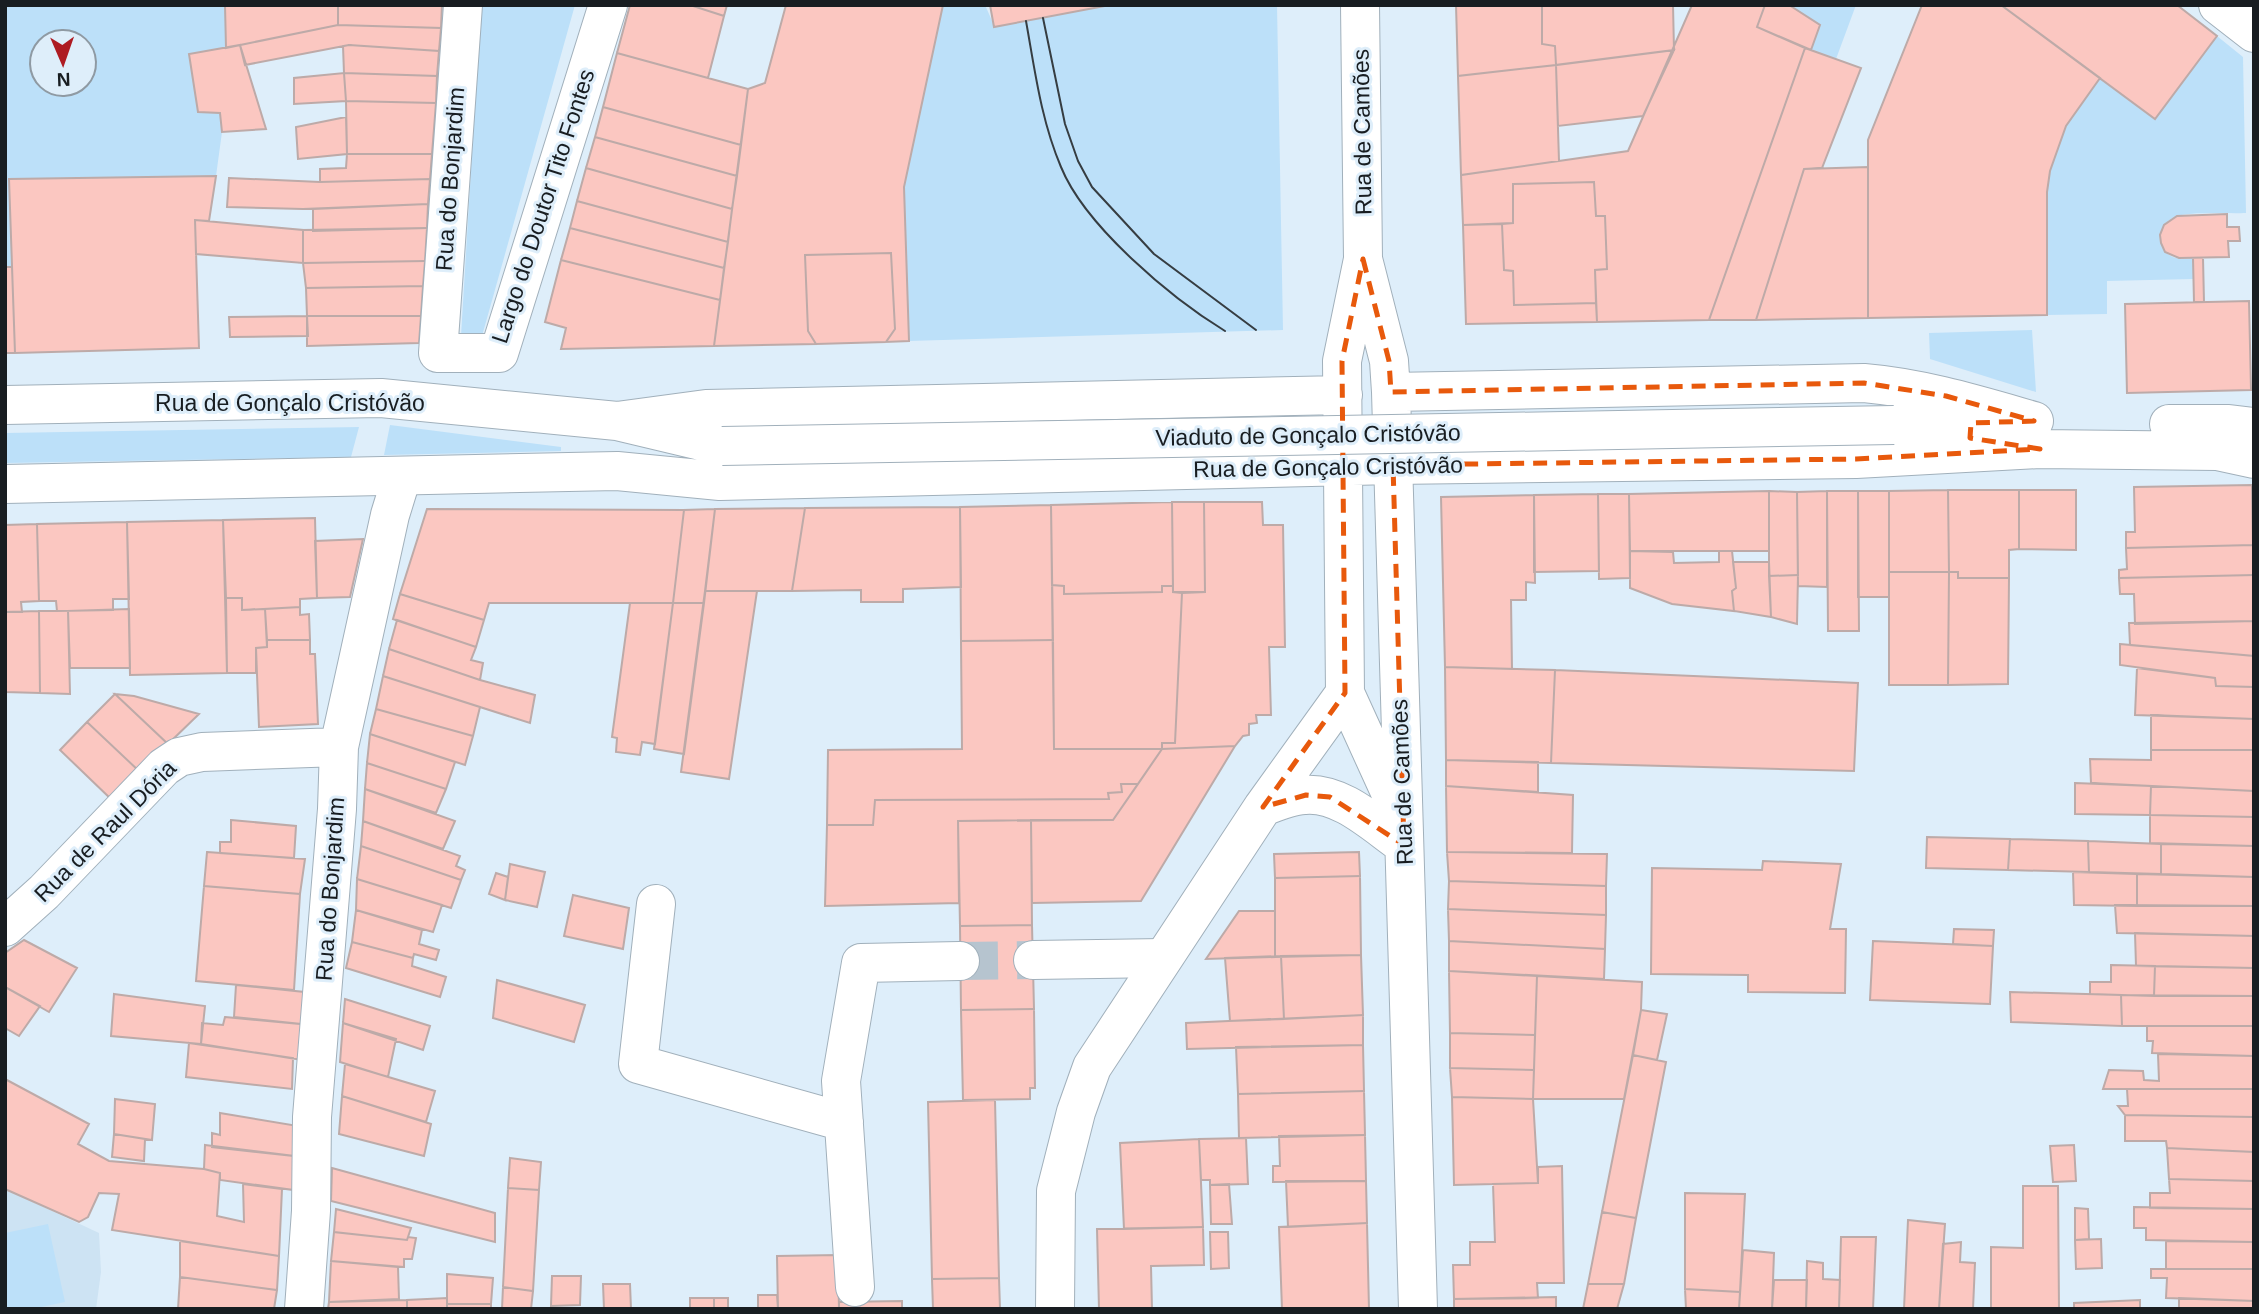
<svg xmlns="http://www.w3.org/2000/svg" width="2259" height="1314" viewBox="0 0 2259 1314" font-family="Arial,sans-serif">
<style>
.built{fill:#cde3f3}
.green{fill:#bce0f9;fill-rule:evenodd}
.building{fill:#fbc7c1;stroke:#bdaaa8;stroke-width:2}
.lines{fill:none;stroke-linecap:round;stroke-linejoin:round}
.minor-tunnel{stroke:#b6c4cf;stroke-width:38;stroke-dasharray:38 19;stroke-linecap:butt}
.minor-casing{stroke:#a1b0bb;stroke-width:40}
.major-casing{stroke:#a1b0bb;stroke-width:40}
.minor{stroke:#fff;stroke-width:38}
.major{stroke:#fff;stroke-width:38}
.tram{stroke:#363d42;stroke-width:2}
.major-bridge-casing{stroke:#a1b0bb;stroke-width:40;stroke-linecap:butt}
.major-bridge{stroke:#fff;stroke-width:38}
.marked{fill:none;stroke:#e8590c;stroke-width:5;stroke-dasharray:14 9;stroke-linejoin:round}
.labels{text-anchor:middle;dominant-baseline:central;stroke-width:6;stroke-linejoin:round;paint-order:stroke}
.street-label{font-size:23px;fill:#181d21;stroke:#deeefa}
</style>
<rect width="100%" height="100%" fill="#deeefa"/>
<path class="built" d="M5,1189L99,1233L101,1272L96,1309H5Z"/>
<path class="green" d="M5,5H225L226,48L189,55L198,112L220,113L222,132L216,176L9,179L12,267H5ZM42,42H84V84H42Z
M481,5H575L482,336H461Z
M943,5H985L993,23L990,5H1277L1283,330L909,341L904,187Z
M1789,5H1856L1836,59L1811,50L1820,25Z
M2217,36L2243,57L2246,213C2227,214 2190,211 2175,217C2158,223 2155,248 2171,256C2178,260 2186,258 2193,258V279L2107,281V314L2047,315C2045,253 2038,184 2065,127C2074,110 2089,93 2100,78L2155,119Z
M2032,330L2036,392L1930,359L1929,333Z
M390,425L561,447V451L384,455Z
M359,427L351,457L5,463V433Z
M48,1224L65,1302L32,1309H5V1233Z"/>
<path class="building" d="M225,5H338V25L226,48Z
M338,5H442L441,28L338,25Z
M630,5H690L724,16L708,78L617,53Z
M690,5H727L724,16Z
M786,5H943L904,187L909,341L886,342L895,329L891,253L805,255L808,331L816,344L714,346L748,89L765,83Z
M990,5H1110L994,27Z
M1456,5H1542V44L1555,46L1556,65L1458,76Z
M1542,5H1673L1674,50L1556,65L1555,46L1542,44Z
M1692,5H1765L1757,27L1805,48L1709,320L1597,322L1595,270L1607,269L1605,216H1596L1594,182L1513,184V223L1463,225L1461,175L1628,151Z
M1765,5H1789L1820,25L1811,50L1757,27Z
M1922,5H2001L2100,78L2066,126L2050,171L2047,192V315L1868,318V140Z
M2001,5H2177L2217,36L2155,119Z
M338,25L441,28L439,51L349,45L245,65L240,45Z
M240,45L266,129L222,132L220,113L198,112L189,54Z
M349,45L439,51L437,76L344,73L343,46Z
M1805,48L1861,68L1822,168L1804,169L1756,320H1709Z
M1674,50L1643,116L1558,126L1556,65Z
M617,53L748,89L741,145L603,107Z
M1556,65L1559,161L1461,175L1458,76Z
M344,73L437,76L436,103L346,101Z
M344,73L346,101L294,104V78Z
M346,101L436,103L432,154H347Z
M603,107L741,145L737,176L595,137Z
M346,117L347,154L298,159L296,127Z
M595,137L737,176L732,209L586,168Z
M347,154H432L430,179L320,182V169L346,168Z
M1868,167V318L1756,320L1804,169Z
M586,168L732,209L728,242L577,201Z
M216,176L209,221L195,220L199,348L15,353L9,179Z
M229,178L320,182L430,179L428,204L303,209L227,207Z
M1594,182L1596,216H1605L1607,269L1595,270L1596,303L1514,305L1513,271L1504,270L1502,224L1513,223V184Z
M577,201L728,242L724,268L570,228Z
M428,204L427,228L313,231V209Z
M2227,214V227H2239L2240,241H2228L2229,257L2179,258L2165,252L2161,243L2160,235L2164,225L2177,216Z
M195,220L303,230V263L196,254Z
M1502,224L1504,270L1513,271L1514,305L1596,303L1597,322L1466,324L1463,225Z
M427,228L425,261L303,263V230Z
M570,228L724,268L720,300L561,260Z
M891,253L895,329L886,342L816,344L808,331L805,255Z
M2193,258H2203L2204,302H2194Z
M561,260L720,300L714,346L561,349L566,328L545,322Z
M425,261L423,286L306,288L303,263Z
M5,267H12L15,353H5Z
M423,286L421,316H307L306,288Z
M2249,301L2251,390L2127,393L2125,304Z
M307,316H421L419,343L307,346Z
M307,316L308,336L230,337L229,317Z
M2252,485L2253,545L2126,548V532H2135L2134,487Z
M1948,490H2019V549L2009,550V578H1958V572H1949Z
M1948,490L1949,572H1889V491Z
M2019,490H2076V550L2019,549Z
M1769,491L1797,492L1798,575L1769,576Z
M1769,491V551H1630L1629,494Z
M1827,491H1858L1859,631H1828Z
M1827,491V587L1798,586L1797,492Z
M1858,491H1889V597H1858Z
M1598,494L1599,571L1534,572V495Z
M1598,494H1629L1630,578L1599,579Z
M1534,495L1535,583L1526,582V600H1511L1512,669L1445,667L1441,497Z
M1172,502L1173,586H1162V592L1064,594V586L1052,585L1051,505Z
M1172,502H1204L1205,592H1173Z
M1204,502H1262L1263,525H1283L1285,647H1269L1271,715H1256L1257,723L1249,724V735L1243,736L1235,746L1162,749V743H1175L1182,593L1205,592Z
M1051,505L1053,640L961,641L960,507Z
M960,507L961,587L903,589V602H861V590L792,591L805,508Z
M805,508L792,591H705L715,509Z
M427,509L684,510L673,603H489L484,620L400,594Z
M715,509L704,603H673L684,510Z
M315,518L317,598L300,599V607L242,610V598H226L223,520Z
M223,520L227,673L130,675L127,522Z
M127,522L129,599H113V610L57,611L56,601H39L37,524Z
M37,524L39,601L21,602L22,612H5V525Z
M363,539L350,597L317,598L315,541Z
M2253,545L2254,575L2119,578V570L2127,569L2126,548Z
M1630,551L1673,552L1674,563L1719,562V551H1732L1736,588L1732,591L1734,611L1672,604L1630,588Z
M1733,562H1769L1771,617L1734,611L1732,591L1736,588Z
M1889,572H1949L1948,685H1889Z
M1949,572H1958V578H2009L2008,684L1948,685Z
M1798,575L1797,624L1771,617L1769,576Z
M2254,575V621L2135,624L2134,594H2120L2119,578Z
M1052,585L1064,586V594L1162,592V586H1173V592L1182,593L1175,743H1162V749H1054Z
M705,591H757L729,779L681,772Z
M400,594L484,620L476,647L393,619Z
M226,598H242V610L265,609L267,647L256,648V673H227Z
M630,603H673L655,744L642,742L640,755L616,752L617,738L612,737Z
M673,603H704L684,754L654,749Z
M300,607V615L309,614L310,640H267L265,609Z
M129,609L130,668H70L68,611Z
M39,611H68L70,694L40,693Z
M39,611L40,693L5,692V612Z
M397,620L476,647L471,660L483,663L480,680L389,649Z
M2254,621V656L2130,645L2129,623Z
M267,640H310V654H315L318,724L259,727L256,648L267,647Z
M1053,640L1054,749H1162L1138,784H1121L1122,792L1108,793L1109,799L875,800L873,825H827L828,750L962,749L961,641Z
M2120,644L2254,656V687L2216,686L2215,678L2120,665Z
M389,649L480,680L535,695L530,723L383,676Z
M1445,667L1555,670L1551,763L1446,760Z
M2137,668L2215,678L2216,686L2254,687V719L2135,715Z
M1555,670L1858,683L1854,771L1551,763Z
M383,676L480,707L473,736L376,709Z
M115,694L168,744L140,772L87,722Z
M115,694L134,696L199,714L168,744Z
M376,709L473,736L465,765L370,734Z
M2151,715L2254,719V750H2151Z
M87,722L140,772L112,800L60,750Z
M370,734L455,762L446,789L367,763Z
M1235,746L1141,901L1032,903L1031,820H1113L1162,749Z
M2151,750H2254V791L2091,783L2090,759L2151,760Z
M1446,760L1538,762V792L1446,786Z
M367,763L446,789L436,813L365,789Z
M2075,783L2151,786L2150,815L2075,814Z
M1121,784H1138L1113,820L958,821L959,903L825,906L827,825H873L875,800L1109,799L1108,793L1122,792Z
M1446,786L1573,795L1572,853L1447,852Z
M2151,786L2254,791V817L2150,815Z
M365,789L455,821L443,849L363,821Z
M2150,815L2254,817V846L2150,843Z
M231,820L296,826L294,858L220,853V842H231Z
M1031,820L1032,925L960,926L958,821Z
M363,821L460,856L456,866L465,870L461,880L361,846Z
M1927,837L2010,839L2008,870L1926,868Z
M2010,839L2088,841L2089,872L2008,870Z
M2088,841L2161,844V874L2089,872Z
M2161,844L2254,846V877L2161,874Z
M361,846L461,880L451,908L357,879Z
M207,852L305,859L300,894L204,886Z
M1359,852L1360,876L1275,878L1274,854Z
M1447,852L1607,854L1606,886L1449,881Z
M1763,861L1841,864L1830,929H1846L1845,993L1748,992V975L1651,974L1652,868L1762,870Z
M510,864L545,872L537,907L505,900Z
M2073,872L2137,874V906L2074,905Z
M496,873L508,877L505,900L489,894Z
M2137,874L2254,877V906H2137Z
M1360,876L1361,955L1275,957V878Z
M357,879L442,905L433,932L356,910Z
M1449,881L1606,886V915L1448,909Z
M204,886L300,894L294,990L196,981Z
M573,895L629,908L623,949L564,936Z
M2115,905L2254,906V936L2117,933Z
M1448,909L1606,915L1605,949L1449,941Z
M356,910L422,930L419,944L439,950L436,960L414,954L413,958L352,942Z
M1239,911H1275V957L1206,959Z
M1032,925L1034,1009L961,1010L960,926Z
M1954,929L1994,930L1993,946L1953,944Z
M2135,933L2254,936V968L2136,966Z
M24,940L77,968L49,1012L5,987V953Z
M1449,941L1605,949L1604,979L1449,971Z
M1873,941L1993,946L1990,1004L1870,1000Z
M352,942L413,958L412,966L446,977L440,997L346,968Z
M1361,955L1363,1015L1284,1019L1281,956Z
M1281,956L1284,1019L1230,1021L1225,958Z
M2111,965L2155,966L2154,996L2090,994V982H2111Z
M2155,966L2254,968V996H2154Z
M1449,971L1537,976L1535,1035L1450,1033Z
M1537,976L1642,982L1641,1010L1624,1099H1533Z
M497,980L585,1005L574,1042L493,1018Z
M236,985L314,993L311,1025L234,1017Z
M5,987L40,1006L19,1036L5,1028Z
M2010,992L2121,995L2122,1026L2011,1022Z
M114,994L205,1006L201,1044L111,1036Z
M2121,995L2254,996V1026H2122Z
M345,999L430,1026L423,1050L343,1023Z
M1034,1009L1035,1088H1030V1099L963,1100L961,1010Z
M1641,1010L1667,1014L1657,1060L1633,1055Z
M1363,1015V1045L1187,1049L1186,1023Z
M225,1017L311,1025L309,1061L201,1044L202,1023L223,1025Z
M343,1023L396,1039L388,1077L340,1062Z
M2147,1026H2254V1056L2152,1053L2153,1041H2147Z
M1450,1033L1535,1035L1534,1070L1450,1068Z
M189,1043L293,1058L292,1089L186,1077Z
M1363,1045L1364,1091L1238,1094L1236,1047Z
M2158,1054L2254,1056V1089H2103L2109,1070L2143,1071L2144,1080L2159,1081Z
M1633,1055L1666,1062L1636,1218L1602,1212Z
M345,1064L435,1091L426,1122L342,1096Z
M1450,1068L1534,1070L1533,1099L1452,1097Z
M5,1079L89,1124L78,1144L109,1161L204,1169L220,1173L217,1216L244,1222L243,1184L282,1189L279,1256L112,1230L119,1194L99,1193L88,1217L79,1222L5,1189Z
M2127,1089H2254V1117L2125,1115L2118,1106H2128Z
M1364,1091L1365,1135L1239,1138L1238,1094Z
M342,1096L431,1124L424,1156L339,1134Z
M1452,1097L1533,1099L1538,1183L1454,1185Z
M115,1099L155,1104L152,1140L114,1134Z
M995,1100L999,1278L932,1279L928,1102Z
M220,1113L304,1127L302,1157L212,1147V1133L220,1135Z
M2125,1115L2254,1117V1152L2167,1148L2166,1141H2125Z
M114,1134L145,1139L144,1161L112,1157Z
M1365,1135L1366,1181L1273,1182V1166H1280L1279,1136Z
M1246,1138L1248,1184L1210,1185V1180H1201L1199,1139Z
M1199,1139L1203,1227L1124,1229L1120,1143Z
M205,1145L302,1157L301,1191L220,1180V1173L204,1169Z
M2074,1145L2076,1181L2053,1182L2050,1146Z
M2167,1148L2254,1152V1181L2169,1179Z
M510,1158L541,1162L539,1190L508,1188Z
M1562,1166L1564,1283H1537L1538,1298L1454,1299L1453,1265H1470V1242H1495L1493,1184L1538,1183V1167Z
M332,1168L495,1213V1242L331,1201Z
M2169,1179L2254,1181V1209L2150,1208V1193H2170Z
M1286,1181H1366L1367,1223L1288,1227Z
M1229,1184L1232,1224H1211L1210,1185Z
M2023,1186H2058L2059,1309H1991V1247L2023,1248Z
M508,1188L539,1190L533,1291L503,1287Z
M1685,1193L1745,1194L1740,1292L1685,1289Z
M2134,1207L2254,1209V1242L2146,1240V1228H2134Z
M2075,1208L2088,1209L2089,1239L2075,1240Z
M336,1209L411,1228L407,1240L334,1232Z
M1602,1212L1636,1218L1624,1284H1588Z
M1908,1220L1945,1224L1939,1309H1904Z
M1367,1223L1369,1309H1282L1279,1227Z
M1203,1227L1204,1265L1151,1266L1152,1309H1099L1097,1229Z
M334,1232L407,1240L408,1237L416,1238L412,1259H404V1267L331,1261Z
M1210,1232H1228L1229,1268L1211,1269Z
M1841,1237H1876L1873,1309H1839Z
M2101,1239L2102,1268L2076,1269L2075,1240Z
M180,1241L279,1256L277,1290L180,1277Z
M2166,1241L2254,1242V1269H2166Z
M1961,1242L1960,1262L1975,1263L1973,1309H1939L1943,1244Z
M1743,1250L1774,1253L1772,1309H1739Z
M838,1255L839,1309H778L777,1256Z
M331,1261L398,1267L399,1299L329,1302Z
M1807,1261L1823,1263V1279L1840,1280L1839,1309H1806Z
M2151,1269H2254V1301L2166,1298L2167,1278H2151Z
M447,1274L493,1278L491,1304H447Z
M552,1276H581L580,1305L551,1306Z
M180,1277L277,1290L274,1309H178Z
M999,1278L1000,1309H933L932,1279Z
M1774,1280H1807L1806,1309H1772Z
M603,1284H630L631,1309H604Z
M1588,1284H1624L1617,1309H1583Z
M503,1287L533,1291L531,1309H502Z
M1685,1289L1740,1292L1739,1309H1686Z
M758,1295H777L778,1309H758Z
M1556,1297V1309H1454V1299Z
M447,1298V1309H407V1300Z
M690,1298H714V1309H690Z
M714,1298H728V1309H714Z
M2179,1298L2254,1301V1309H2179Z
M407,1300V1309H328L329,1302Z
M2140,1300V1309H2074V1303Z
M902,1301V1309H839V1302Z
M447,1304H491V1309H447Z"/>
<g class="lines">
<path class="minor-tunnel" d="M960,961L1033,960"/>
<defs>
<path id="minor" d="M463,5L438,353H499L608,5
M2218,5L2254,33
M656,904L638,1064L844,1122
M5,927L44,892L164,767L179,757L202,752L339,747
M1033,960L1163,958
M855,1287L841,1081L861,963L960,961
M304,1309L311,1211L312,1117L337,809L339,747L390,515L402,476"/>
<path id="major" d="M1360,5L1363,259L1342,361L1345,693L1395,803
M1363,259L1389,361L1391,392L1418,1309
M1391,392L1864,383C1923,388 1978,405 2034,421
M5,405L381,398L617,421L722,446
M617,421L706,409L1343,395
M2169,424H2229L2254,427
M1894,425L1996,422
M5,484L617,471L720,481L1393,465L1856,459L2040,449L2217,451L2254,459
M1263,807C1276,802 1290,796 1304,795C1341,791 1376,826 1404,845
M1055,1309L1056,1191L1076,1112L1092,1067L1263,807L1345,693"/>
</defs>
<use href="#minor" class="minor-casing"/>
<use href="#major" class="major-casing"/>
<use href="#minor" class="minor"/>
<use href="#major" class="major"/>
<path class="tram" d="M1043,18L1065,124L1078,161L1092,187L1154,254L1256,330
M1026,21C1035,71 1041,120 1061,167C1085,226 1171,298 1225,331"/>
<defs>
<path id="major-bridge" d="M722,446L1894,425"/>
</defs>
<use href="#major-bridge" class="major-bridge-casing"/>
<use href="#major-bridge" class="major-bridge"/>
</g>
<path class="marked" d="M1363,259L1389,361L1391,392L1864,383L1946,396L2034,421L1971,423L1970,438L2040,449L1856,459L1393,465L1404,845L1330,797L1306,795L1263,807L1345,693L1342,361Z"/>
<g class="labels">
<g class="street-label">
<text transform="translate(1362 132) rotate(-91)">Rua de Camões</text>
<text transform="translate(450 179) rotate(-86)">Rua do Bonjardim</text>
<text transform="translate(543 206) rotate(-72)">Largo do Doutor Tito Fontes</text>
<text x="290" y="403">Rua de Gonçalo Cristóvão</text>
<text transform="translate(1308 435) rotate(-1)">Viaduto de Gonçalo Cristóvão</text>
<text transform="translate(1328 467) rotate(-1)">Rua de Gonçalo Cristóvão</text>
<text transform="translate(1402 782) rotate(-92)">Rua de Camões</text>
<text transform="translate(105 831) rotate(-45)">Rua de Raul Dória</text>
<text transform="translate(330 889) rotate(-86)">Rua do Bonjardim</text>
</g>
</g>
<rect width="2259" height="1314" fill="none" stroke="#181d21" stroke-width="14"/>
<g transform="translate(63 63) rotate(178)"><circle r="33" fill="#deeefa" stroke="#8f9aa3" stroke-width="2"/>
<path d="M0-5L12 26L0 18L-12 26Z" fill="#ae1b22"/>
<text y="-10" font-size="19" font-weight="bold" text-anchor="middle" fill="#181d21">N</text>
</g>
</svg>
